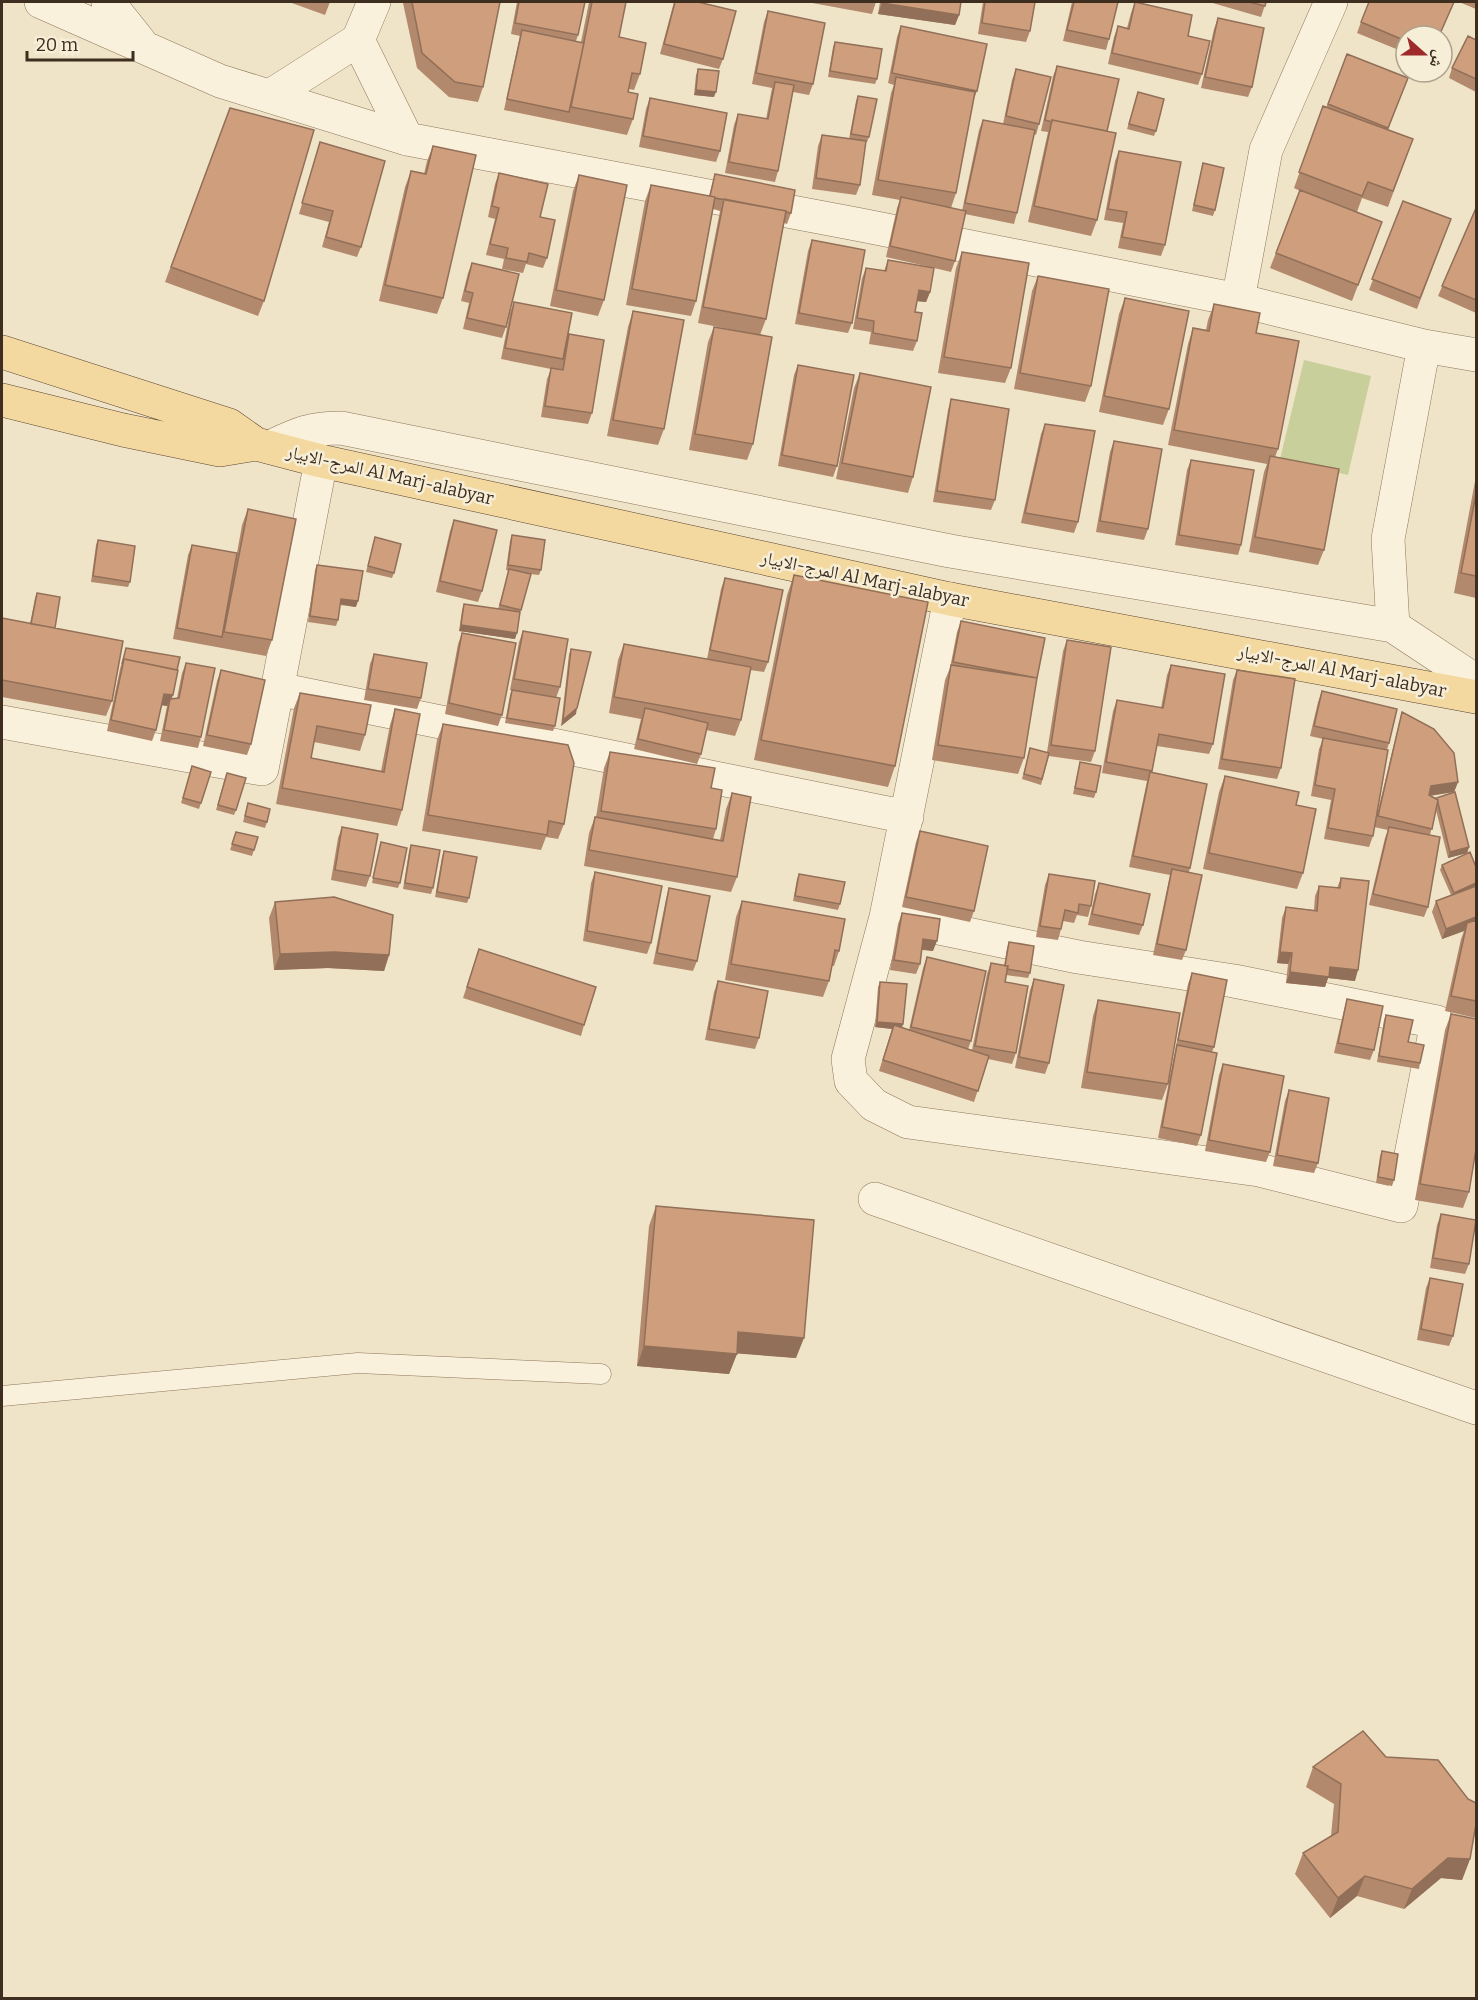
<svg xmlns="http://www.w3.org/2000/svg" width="1478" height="2000" viewBox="0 0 1478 2000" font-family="Bitter,'Noto Naskh Arabic',serif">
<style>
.green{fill:#c9cf9b}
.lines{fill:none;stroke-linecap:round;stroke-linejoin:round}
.lane-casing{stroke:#8d765c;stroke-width:21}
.street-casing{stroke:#8d765c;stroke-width:34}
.primary-casing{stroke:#5b4430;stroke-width:34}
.lane{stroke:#faf1dc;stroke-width:20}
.street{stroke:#faf1dc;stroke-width:33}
.primary{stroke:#f3d9a0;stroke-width:33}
.wall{fill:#b2896c}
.shaded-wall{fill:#916f58}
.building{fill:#cf9f7d;stroke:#916f58;stroke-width:1.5}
.labels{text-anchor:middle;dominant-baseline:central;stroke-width:5;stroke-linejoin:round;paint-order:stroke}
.street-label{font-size:18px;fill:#3d2e20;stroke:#f7eed8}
</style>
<rect width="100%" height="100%" fill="#f0e4c8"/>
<path class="green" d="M1304,360L1371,376L1348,475L1280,459Z"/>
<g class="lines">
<defs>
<path id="lane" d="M2,1396L358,1363L601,1374"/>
<path id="street" d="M41,2L220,81L407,139L861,225L1238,300L1424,346L1476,355
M108,2L140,42
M374,2L358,40L407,139
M270,96L358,40
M1238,300L1266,150L1331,2
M1424,346L1388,539L1393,626L1476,681
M270,447C298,434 309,428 341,428L950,551L1393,626
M278,689L907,817
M2,722L262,769L321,461
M886,917L1078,957L1234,981L1437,1022L1401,1206L1259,1170L908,1122L874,1105L851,1081L848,1059L886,917L950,599
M875,1199L1476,1408"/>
<path id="primary" d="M2,352L229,425L256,444
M2,400L123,430L220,450L256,444L321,461L950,599L1476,697"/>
</defs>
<use href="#lane" class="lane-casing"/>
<use href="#street" class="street-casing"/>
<use href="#primary" class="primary-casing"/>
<use href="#lane" class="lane"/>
<use href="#street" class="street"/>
<use href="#primary" class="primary"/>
</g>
<path class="wall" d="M289,2H330L325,15Z
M404,2H500L483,87L478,102L449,97L417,68L403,3Z
M517,2H585L578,35L576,41L581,42L589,2H626L619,37L640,74L634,90L629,89L628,92L633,119L627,135L504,110L520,36L511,34Z
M674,2H698L723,59L719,69L660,54Z
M807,2H876L872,14Z
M880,2H961L959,15L955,25L878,14Z
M983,2H1035L1030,31L1026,42L978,34Z
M1072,2H1118L1109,39L1106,50L1063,41Z
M1135,2L1202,74L1198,85L1108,64L1114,37L1118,26L1127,28L1131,13Z
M1209,2H1266L1261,17Z
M1459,2H1476V9Z
M768,11L813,84L809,95L793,92L778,171L775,182L725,173L734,125L738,114L766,119L772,88L752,84L764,22Z
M1218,18L1252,87L1248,97L1201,88L1214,29Z
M1361,22L1406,36V53L1357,33Z
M901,26L977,91L973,101L956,193L951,208L962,211L979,130L983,120L1003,124L1012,80L1016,69L1039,124L1036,135L1034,134L1017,213L1014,224L965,214L955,261L951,272L934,268L930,292L926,302L917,301L915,312L917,341L913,351L869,344L871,332L853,329L862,278L866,268L884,271L888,260L930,267L886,257L897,208L900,200L872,195L891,93L894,85L888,83L897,37Z
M1476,40V92L1449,78L1452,68Z
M835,42L877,79L875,84L828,77L833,47Z
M1347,54L1408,78L1388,130L1413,139L1388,207L1362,198L1357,212L1329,201L1382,222L1352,301L1270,268L1300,191L1294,188L1323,106L1326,108Z
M1057,66L1107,131L1097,220L1091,236L1028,222L1048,132L1041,131L1053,76Z
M698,69L714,97L694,95L696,75Z
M1138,92L1156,131L1154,136L1127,129Z
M858,96L869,137L867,142H866L860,185L856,195L812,189L818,146L822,135L849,139L856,101Z
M650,98L720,151L716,162L639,147L646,109Z
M230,108L264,301L258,316L165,282Z
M320,142L361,247L357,257L322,247L329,222L299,214Z
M433,146L443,298L437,314L379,301L405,187L411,171L424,174L427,161Z
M1119,151L1165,245L1161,256L1118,248L1123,223L1104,220L1115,161Z
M1203,163L1215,210L1213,216L1192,211Z
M499,173L540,217L547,258L543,268L526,264L523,273L502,269L504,259L486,255L495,219L488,217L495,184Z
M715,174L791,213L787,224L784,223L766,319L760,335L698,323L720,211L713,209L696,301L691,316L626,305L645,201L651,185L709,196Z
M579,175L604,300L598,316L550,306L573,191Z
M1403,201L1451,219L1417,309L1369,290Z
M1476,208V313L1438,296Z
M812,240L852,323L848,333L795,324L808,251Z
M962,252L1011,368L1005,383L938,373L956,268Z
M472,263L506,327L502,338L463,329L469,303L461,301L468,273Z
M1038,276L1091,386L1085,402L1014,389L1032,291Z
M1125,298L1169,409L1163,425L1099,412L1119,314Z
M514,302L566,340L569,334L592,413L588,424L541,417L547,379L551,369L501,359L510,313Z
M1214,304L1256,333L1278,449L1275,457L1324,550L1318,565L1249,552L1264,472L1267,464L1168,445L1188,344L1193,328L1206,330L1208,320Z
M633,311L664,429L658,445L607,436L628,327Z
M714,327L753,444L747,460L689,450L708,342Z
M798,365L837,466L833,477L778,466L794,375Z
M860,373L913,477L908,493L836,479L854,388Z
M951,399L995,500L991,510L933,502L948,410Z
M1045,424L1078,522L1074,533L1021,523L1041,434Z
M1114,441L1148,529L1144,540L1096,532L1110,452Z
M1191,460L1241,545L1238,555L1175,545L1187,470Z
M1476,476V598L1454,593Z
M248,509L272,640L266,656L173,639L188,555L192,545L237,553L242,525Z
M454,520L482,591L478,602L436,592L450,531Z
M512,535L541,570L539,575L530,574L519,615L515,639L459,631L462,610L464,604L498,609L509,571L506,570L510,541Z
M375,537L394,573L392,578L366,572Z
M98,540L130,582L128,587L91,582L96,545Z
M317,565L356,607L340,605L338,620L336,626L308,622L315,570Z
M794,575L895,766L888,787L754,760L787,595Z
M725,578L768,662L764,672L750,670L741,720L735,736L706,730L701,754L697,764L634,749L641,719L609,713L618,660L624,644L707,659L721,589Z
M37,593L54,628L112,701L106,716L2,697V618L30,624L35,598Z
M961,621L1037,679L1024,758L1018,774L932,760L945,680L950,668L957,632Z
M523,631L560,687L556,698L555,726L553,731L505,723L510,695L512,690L518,691L510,690L519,642Z
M462,633L502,715L498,726L445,714L458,644Z
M1067,640L1095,751L1091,762L1049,756L1041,785L1022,779L1030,748L1047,752L1063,651Z
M126,648L171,699L177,698L182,673L186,663L201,737L198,748L160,741L167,706L162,705L156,730L152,741L107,731L120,669Z
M571,649L576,714L561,726L569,654Z
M374,654L421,698L417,709L364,700L370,664Z
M1171,665L1213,744L1209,754L1157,746L1152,772L1190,868L1189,872L1186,950L1182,960L1153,955L1170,875L1129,867L1147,781L1102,773L1113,711L1117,700L1161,708L1167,675Z
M221,670L251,744L247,755L203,746L217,681Z
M1237,670L1281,768L1277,779L1218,769L1233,680Z
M1322,691L1389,743L1387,750L1373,836L1369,847L1324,839L1331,800L1311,796L1319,749L1323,739L1310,736L1318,702Z
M300,693L365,735L360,751L314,742L311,758L381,771L390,725L395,709L402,810L397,826L276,804L294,708Z
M1402,712L1458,782L1454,792L1430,796L1436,799V798L1469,847L1467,853L1448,858L1436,810L1430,835L1428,907L1424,917L1369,905L1385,838L1388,830L1374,827L1399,723Z
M443,724L564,824L558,839L546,837L541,850L422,831L437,740Z
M610,752L711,788L716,829L713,839L720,840L726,809L732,793L737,877L731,892L584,866L589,833L595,817H596L604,768Z
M1080,762L1096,792L1094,798L1073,794Z
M192,766L211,772L199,809L181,803Z
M1225,776L1296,805L1303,873L1297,889L1203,869L1219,792Z
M225,778L236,810L234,815L216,810Z
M248,803L267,822L265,828L243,822Z
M342,827L370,876L366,887L331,880L338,838Z
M920,831L974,911L970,922L902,907L916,842Z
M236,832L258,837L252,856L230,850Z
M381,842L400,883L398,888L372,883Z
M411,845L433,888L431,894L403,889L409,851Z
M444,851L469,898L467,903L435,897L442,857Z
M1442,865L1476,867V1018L1445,1011L1461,939L1464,931L1442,939L1432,912L1436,901L1451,895L1440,870Z
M595,872L651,943L647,954L583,941L591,883Z
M799,874L840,904L838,910L793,901L797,879Z
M1049,874L1091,906L1088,917L1077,915L1074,923L1063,921L1061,929L1058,940L1036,937L1045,885Z
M1341,878L1355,981L1328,978L1325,987L1286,983L1288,964L1277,963L1282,918L1286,907L1314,910L1315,896L1319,886L1337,888Z
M1099,883L1143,925L1139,935L1088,925L1095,894Z
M669,888L697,961L693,971L653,964L666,899Z
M742,901L839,951L834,966H832L829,981L823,997L725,980L736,917Z
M275,902L389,955L384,971L328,968L274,970L269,918Z
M902,913L933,951L922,950L920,964L916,974L890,970L898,924Z
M1009,942L1030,973L1028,978L1006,975L1005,982L1016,1053L1012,1064L988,1059L974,1102L879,1071L892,1029L875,1027L878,987L880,982L903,1024L902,1027L909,1030L923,968L927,957L971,1041L968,1049L972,1050L987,974L991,963L1004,966L1007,948Z
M479,949L584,1025L581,1036L463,998Z
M1192,973L1214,1047L1212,1052L1201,1135L1197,1146L1158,1138L1188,984Z
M1034,979L1049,1063L1045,1074L1015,1068L1030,990Z
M718,981L759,1038L755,1049L705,1040L714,992Z
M1347,999L1374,1050L1370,1060L1334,1053L1344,1010Z
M1098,1000L1168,1084L1162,1100L1081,1088L1093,1016Z
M1451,1014L1469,1192L1463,1208L1415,1200L1445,1030Z
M1386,1015L1408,1042L1420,1063L1419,1069L1377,1062L1384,1020Z
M1223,1064L1270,1152L1266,1162L1205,1151L1219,1075Z
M1289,1090L1318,1163L1314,1173L1273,1166L1285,1101Z
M1382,1151L1394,1180L1392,1186L1376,1183L1380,1156Z
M656,1206L796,1358L737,1353L729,1374L637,1366L649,1226Z
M1441,1214L1469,1264L1465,1274L1430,1268L1437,1225Z
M1430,1278L1453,1336L1449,1346L1417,1340L1426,1288Z
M1313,1767L1470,1859L1462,1880L1441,1878L1404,1909L1357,1896L1330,1918L1295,1874L1303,1853L1331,1836L1334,1804L1306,1787Z"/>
<path class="shaded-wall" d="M882,3L959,15L955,25L878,14Z
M696,90L716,92L714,97L694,95Z
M919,290L930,292L926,302L915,301Z
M341,599L358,601L356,607L339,604Z
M461,625L517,633L515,639L459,631Z
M164,694L173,695L169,706L170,699L167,706L160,705Z
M577,708L576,714L561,726L563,720Z
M1458,782L1454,792L1427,796L1431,786Z
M1469,847L1467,853L1448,858L1450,852Z
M1476,883V887L1452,898L1454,893Z
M1476,917V926L1467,923L1464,931L1442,939L1446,929Z
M923,939L937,941L933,951L920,949Z
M334,952L389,955L384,971L328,968L274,970L280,954Z
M1280,952L1292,953L1288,964L1277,963Z
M1330,967L1358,970L1355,981L1328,978L1325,987L1286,983L1290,972Z
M877,1022L903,1024L901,1030L875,1027Z
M738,1332L804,1338L796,1358L731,1353Z
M644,1346L737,1354L729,1374L637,1366Z
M1448,1858L1470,1859L1462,1880L1441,1878L1404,1909L1412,1889Z
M1365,1876L1357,1896L1330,1918L1338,1898Z"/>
<path class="building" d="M412,2H500L483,87L455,82L422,53Z
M519,2H585L578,35L515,23Z
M592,2H626L619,37L646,43L640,74L632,73L628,92L638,94L633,119L571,107Z
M675,2H698L736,11L723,59L664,44Z
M882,2H961L959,15L882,3Z
M985,2H1035L1030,31L982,23Z
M1074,2H1118L1109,39L1067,30Z
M1135,2L1192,15L1188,36L1210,41L1202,74L1112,53L1118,26L1129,29Z
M1249,2H1266L1265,6Z
M1369,2H1454L1439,36H1406V41L1361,22Z
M768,11L825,23L813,84L756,73Z
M1218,18L1264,28L1252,87L1205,77Z
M901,26L987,44L977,91L892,73Z
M522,30L584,43L569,112L507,99Z
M1468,36L1476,40V79L1452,68Z
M835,42L882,49L877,79L830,71Z
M1347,54L1408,78L1388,128L1328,104Z
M1057,66L1119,79L1107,131L1052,120V122L1045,120Z
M698,69L719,71L716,92L696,90Z
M1016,69L1051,77L1039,124L1006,116Z
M896,77L975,92L956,193L878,180Z
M775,82L794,85L778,171L729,162L738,114L768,119Z
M1138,92L1164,99L1156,131L1129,124Z
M858,96L877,99L869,137L851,134Z
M650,98L727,113L720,151L643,136Z
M1323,106L1413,139L1393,191L1368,182L1362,196L1299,172Z
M230,108L314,130L264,301L171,267Z
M983,120L1035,130L1017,213L965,203Z
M1052,120L1116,133L1097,220L1034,206Z
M822,135L866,141L860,185L816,178Z
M320,142L385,161L361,247L326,237L333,211L302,203Z
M433,146L476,155L443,298L385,285L411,171L426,174Z
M1119,151L1181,162L1165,245L1122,237L1127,212L1108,209Z
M1203,163L1224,168L1215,210L1194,205Z
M499,173L548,184L540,217L555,220L547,258L529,253L527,262L506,258L508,248L490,244L499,208L492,206Z
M715,174L795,190L791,213L786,212V211L715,198V197L710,196Z
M579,175L627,185L604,300L556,290Z
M651,185L715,197L696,301L632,289Z
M1300,190L1382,222L1358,285L1276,253Z
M901,197L966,211L955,261L890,246Z
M724,199L786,211L766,319L703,307Z
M1403,201L1451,219L1420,298L1372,279Z
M1476,208V300L1442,286Z
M812,240L865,250L852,323L799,313Z
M962,252L1029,263L1011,368L944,357Z
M888,260L934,268L930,292L919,290L915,312L922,313L917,341L873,333L874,321L857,318L866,268L886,271Z
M472,263L519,274L506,327L467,318L473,293L465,291Z
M1038,276L1109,289L1091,386L1020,373Z
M1125,298L1189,311L1169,409L1104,396Z
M514,302L572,313L563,359L505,348Z
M1214,304L1260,313L1256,333L1299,341L1278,449L1174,430L1193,328L1209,331Z
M633,311L684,320L664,429L613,420Z
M714,327L772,337L753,444L695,434Z
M569,334L604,340L592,413L545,406L551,368L563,370Z
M798,365L854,375L837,466L782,455Z
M860,373L931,387L913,477L842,463Z
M951,399L1009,409L995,500L937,491Z
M1045,424L1095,431L1078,522L1025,513Z
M1114,441L1162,449L1148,529L1100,521Z
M1270,456L1339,469L1324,550L1255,537Z
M1191,460L1254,470L1241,545L1179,535Z
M1476,494V576L1461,573Z
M248,509L296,519L272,640L224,632Z
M454,520L497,530L482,591L440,581Z
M512,535L545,540L541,570L508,565Z
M375,537L401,544L394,573L368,566Z
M98,540L135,546L130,582L93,576Z
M192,545L237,553L222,637L177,628Z
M317,565L363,571L358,601L341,599L338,620L310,616Z
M509,569L531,574L521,610L500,605Z
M794,575L928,602L895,766L761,740Z
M725,578L783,590L768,662L710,650Z
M37,593L60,597L55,628L31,624Z
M464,604L520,612L517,633L461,625Z
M2,618L123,641L112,701L2,680Z
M961,621L1045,638L1037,678L953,662Z
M523,631L568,639L560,687L514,679Z
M462,633L516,643L502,715L449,703Z
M1067,640L1111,647L1095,751L1051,745Z
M624,644L751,667L741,720L614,697Z
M126,648L180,657L177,670L124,659L122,664Z
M571,649L591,652L577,708L563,720Z
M374,654L427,663L421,698L368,689Z
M124,659L178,670L173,695L164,694L156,730L111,720Z
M186,663L215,668L201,737L164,730L170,699L179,698Z
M951,665L1037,678L1024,758L938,745Z
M1171,665L1225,674L1213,744L1159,734L1152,771L1106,762L1117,700L1163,708Z
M221,670L265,680L251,744L207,735Z
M1237,670L1295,679L1281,768L1222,759Z
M512,690L560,698L555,726L507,718Z
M1322,691L1397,709L1389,743L1314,726Z
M300,693L371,705L365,735L317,726L311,758L384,772L395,709L420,714L402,810L282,788Z
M645,708L708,723L701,754L638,739Z
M1402,712L1434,729L1454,753L1458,782L1431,786L1429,795L1438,800L1432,829L1378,816Z
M443,724L568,745L574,763L564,824L549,821L547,835L428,815Z
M1323,738L1388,750L1373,836L1328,828L1335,789L1315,785Z
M1030,748L1049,753L1042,779L1024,774Z
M610,752L715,768L711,788L722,790L716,829L601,811Z
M1080,762L1101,766L1096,792L1075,788Z
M192,766L211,772L201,803L183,798Z
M1150,772L1207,784L1190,868L1133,856Z
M227,773L246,778L236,810L218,805Z
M1225,776L1299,792L1296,805L1316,809L1303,873L1209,853Z
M1455,792L1469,847L1450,852L1438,803V800L1436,798Z
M732,793L751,797L737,877L589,850L595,817L723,841Z
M248,803L270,809L267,822L245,816Z
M342,827L378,834L370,876L335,870Z
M1389,827L1440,837L1428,907L1373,894Z
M920,831L988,846L974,911L906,897Z
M236,832L258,837L254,850L232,844Z
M381,842L407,848L400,883L373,878Z
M411,845L440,850L433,888L405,883Z
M444,851L477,857L469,898L437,892Z
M1470,852L1476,867V883L1454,893L1442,865Z
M1172,869L1202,875L1186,950L1157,944Z
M595,872L662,886L651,943L587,931Z
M799,874L845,882L840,904L795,896Z
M1049,874L1095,881L1091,906L1079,904L1078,913L1065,910L1061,929L1040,926Z
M1341,878L1369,881L1358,970L1330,967L1329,977L1290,972L1292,953L1280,952L1286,907L1317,911L1319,886L1340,888Z
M1099,883L1150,894L1143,925L1092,914Z
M1476,886V917L1446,929L1436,901Z
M669,888L710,896L697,961L657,953Z
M334,897L393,915L389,955L334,952L280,954L275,902Z
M742,901L845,919L839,951L835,950L829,981L731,964Z
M902,913L940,919L937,941L923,939L920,964L894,960Z
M1476,920V1001L1451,996L1467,923Z
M1009,942L1034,946L1030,973L1007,969L1008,966H1005Z
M479,949L596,987L584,1025L467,987Z
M927,957L986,971L971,1041L911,1027Z
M991,963L1008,966L1005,982L1028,986L1016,1053L975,1046Z
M1192,973L1227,980L1214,1047L1178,1040Z
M1034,979L1064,985L1049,1063L1019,1057Z
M718,981L768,991L759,1038L709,1029Z
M880,982L907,984L903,1024L877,1022Z
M1347,999L1383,1006L1374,1050L1338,1043Z
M1098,1000L1180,1013L1168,1084L1087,1072Z
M1451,1014L1476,1019V1149L1469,1192L1420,1184Z
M1386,1015L1413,1020L1408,1042L1424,1045L1420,1063L1379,1056Z
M894,1025L989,1056L978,1091L883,1060Z
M1177,1045L1217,1053L1201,1135L1162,1127Z
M1223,1064L1284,1076L1270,1152L1209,1140Z
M1289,1090L1329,1098L1318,1163L1277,1155Z
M1382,1151L1398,1154L1394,1180L1378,1177Z
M656,1206L814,1220L804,1338L738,1332L737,1354L644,1346Z
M1441,1214L1476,1220L1469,1264L1433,1258Z
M1430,1278L1463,1284L1453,1336L1421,1329Z
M1363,1731L1386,1757L1438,1760L1468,1799L1476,1803V1824L1470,1859L1448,1858L1412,1889L1365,1876L1338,1898L1303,1853L1338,1832L1341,1784L1313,1767Z"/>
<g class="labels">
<g class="street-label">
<text transform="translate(390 475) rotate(13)">المرج-الابيار Al Marj-alabyar</text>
<text transform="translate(865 579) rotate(12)">المرج-الابيار Al Marj-alabyar</text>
<text transform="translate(1342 671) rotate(11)">المرج-الابيار Al Marj-alabyar</text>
</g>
</g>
<rect width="1478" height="2000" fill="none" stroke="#3d2e20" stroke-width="6"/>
<g transform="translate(1424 54) rotate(111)"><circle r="28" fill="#f7eed8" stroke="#ada18e" stroke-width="1.5"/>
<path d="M0-4.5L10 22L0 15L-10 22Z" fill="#9e2a2b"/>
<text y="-9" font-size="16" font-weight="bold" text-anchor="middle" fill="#3d2e20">ش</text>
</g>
<path d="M27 51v9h106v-9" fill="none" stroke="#3d2e20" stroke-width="3"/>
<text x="36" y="51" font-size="18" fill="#3d2e20" stroke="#f7eed8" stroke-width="4.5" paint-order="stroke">20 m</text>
</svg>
